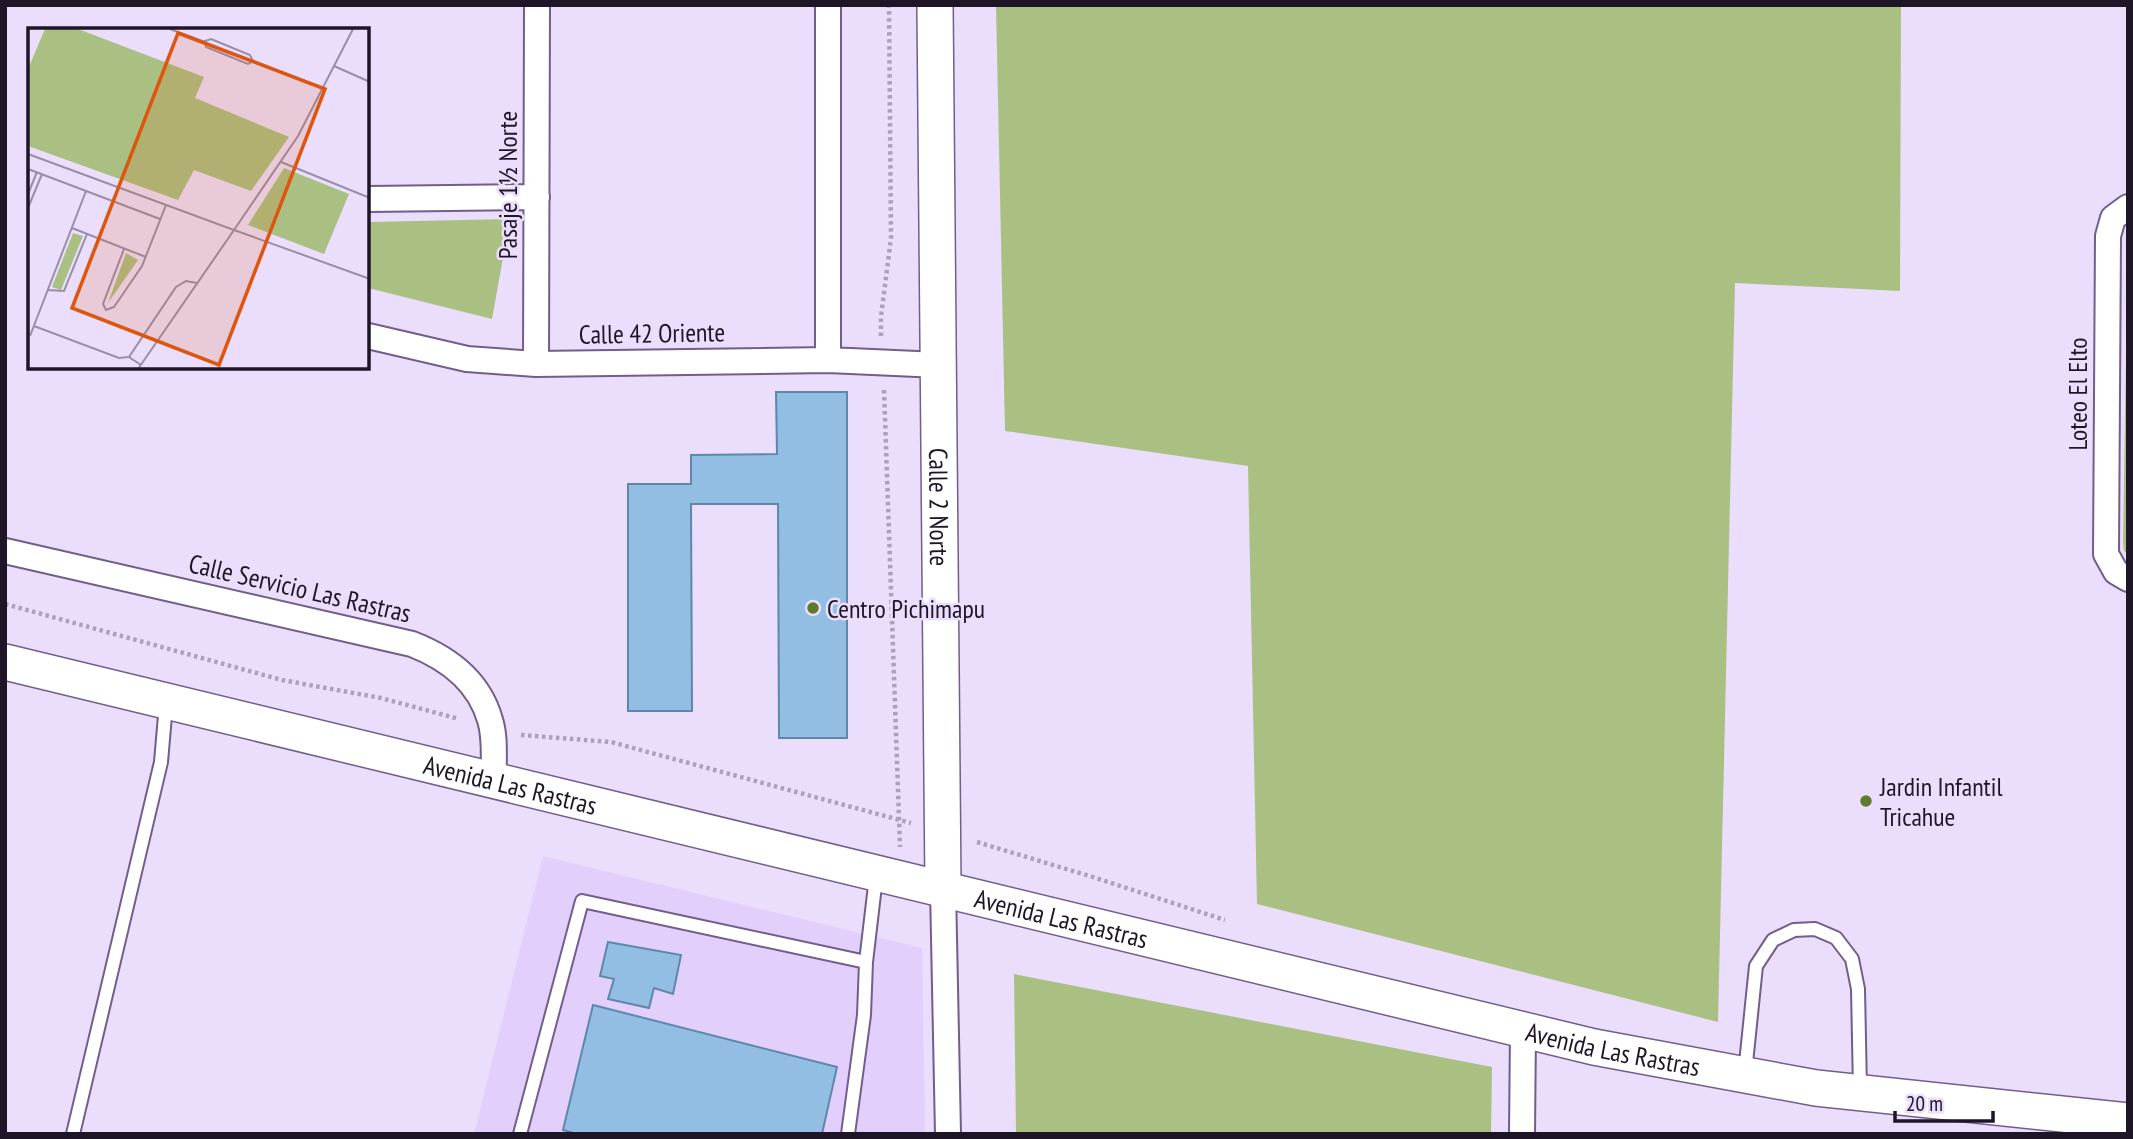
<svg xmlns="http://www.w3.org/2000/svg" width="2133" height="1139" viewBox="0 0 2133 1139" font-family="'PT Sans Narrow',sans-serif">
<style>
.built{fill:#e2cffc}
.green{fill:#aac083}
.building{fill:#92bee3;stroke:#5e87aa;stroke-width:2}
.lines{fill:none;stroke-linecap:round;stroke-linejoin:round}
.lane-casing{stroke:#715e8a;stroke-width:16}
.street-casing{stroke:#715e8a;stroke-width:28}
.secondary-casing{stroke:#715e8a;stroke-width:38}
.path{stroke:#aca1bb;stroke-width:4.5;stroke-dasharray:3.5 3.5;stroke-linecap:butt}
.lane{stroke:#fff;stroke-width:12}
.street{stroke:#fff;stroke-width:24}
.secondary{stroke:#fff;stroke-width:35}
.poi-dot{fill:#61792b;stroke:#ebdefc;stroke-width:2.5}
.labels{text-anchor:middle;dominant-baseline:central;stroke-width:5;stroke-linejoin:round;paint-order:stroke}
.street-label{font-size:26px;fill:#1e1627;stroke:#ebdefc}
.poi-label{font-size:26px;fill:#1e1627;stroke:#ebdefc;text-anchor:start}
.inset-road{fill:none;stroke:#998ea7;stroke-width:2}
.view{fill:#de560d;fill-opacity:0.15;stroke:#de560d;stroke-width:3.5}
.inset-edge{fill:none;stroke:#1e1627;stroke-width:3.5}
</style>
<rect width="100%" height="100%" fill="#ebdefc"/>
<path class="built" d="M543,856L922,948L925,1134H474Z"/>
<path class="green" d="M996,5H1901L1900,291L1735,283L1718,1022L1257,904L1248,466L1005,431Z
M510,219L492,319L368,288V222Z
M2128,232V554L2124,551L2123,543Z
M1014,974L1492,1067L1491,1134H1016Z"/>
<path class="building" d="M776,392H847V738H779L778,504H691L692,711H628V484H691V455L777,454Z
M608,942L681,955L673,994L654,988L649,1008L608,999L614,979L600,976Z
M593,1005L837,1067L822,1134H577L563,1130Z"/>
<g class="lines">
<defs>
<path id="lane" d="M1745,1073L1756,966L1773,940L1794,930L1815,929L1836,938L1852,959L1858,989L1860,1090
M73,1134L161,762L166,704
M520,1134L582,901L866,962
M848,1134L864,1015L866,962L876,877"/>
<path id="street" d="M368,199L537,197
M2128,207L2113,218L2108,236L2106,554L2116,572L2128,579
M368,336L467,359L536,364L828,360L939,365
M828,360V5
M536,364L537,5
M5,551L412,644C448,658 479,681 490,720C496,738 493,761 494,780
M943,888L948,1134
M1522,1134L1523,1030"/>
<g id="secondary">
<path id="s1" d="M935,5L943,888"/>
<path id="s2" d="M5,662L1594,1047L1816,1088L2128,1121"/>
</g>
</defs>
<use href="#lane" class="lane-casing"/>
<use href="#street" class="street-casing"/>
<use href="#secondary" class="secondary-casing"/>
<path class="path" d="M881,336V317L891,238L889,5
M884,390L900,847
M5,604L282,680L381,698L459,719
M521,735L611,742L911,823
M977,842L1096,878L1225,920"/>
<use href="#lane" class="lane"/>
<use href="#street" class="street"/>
<use href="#secondary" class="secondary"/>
</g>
<g class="poi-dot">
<circle cx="813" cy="608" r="7"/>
<circle cx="1866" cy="801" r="7"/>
</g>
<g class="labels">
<g class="street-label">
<text transform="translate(507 185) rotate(-90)">Pasaje 1½ Norte</text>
<text transform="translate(652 333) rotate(-1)">Calle 42 Oriente</text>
<text transform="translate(2077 394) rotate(-90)">Loteo El Elto</text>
<text stroke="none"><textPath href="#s1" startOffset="502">Calle 2 Norte</textPath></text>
<text transform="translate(300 588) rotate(13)">Calle Servicio Las Rastras</text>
<text stroke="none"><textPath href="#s2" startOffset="520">Avenida Las Rastras</textPath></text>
<text stroke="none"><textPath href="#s2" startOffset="1087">Avenida Las Rastras</textPath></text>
<text stroke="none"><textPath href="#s2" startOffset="1654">Avenida Las Rastras</textPath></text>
</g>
<g class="poi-label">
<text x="827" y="608">Centro Pichimapu</text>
<text x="1880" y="786">Jardin Infantil<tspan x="1880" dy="30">Tricahue</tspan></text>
</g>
</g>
<g transform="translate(28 28)">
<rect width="341" height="341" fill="#ebdefc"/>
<path d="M17,1H50L176,49L167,70L261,109L223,163L166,142L150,172L0,118V41ZM256,140L321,166L296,226L220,197ZM45,205L55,208L33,262L24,259ZM98,225L110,232L80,275Z" fill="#aac083"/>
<path class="inset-road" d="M142,1L177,14M325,1L270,108L206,202L342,251M183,11L222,27L225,33L220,36L178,19L177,13ZM225,33L295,60M306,38L342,54M0,126L206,202L110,341M253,134L342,170M0,141L132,191M0,166L9,144M0,180L14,146M44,200L118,229M96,221L75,276L78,282L86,279L114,238L138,177M20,262L36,263L59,206M6,298L91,330L100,329M2,308L58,163M113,337L101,329L148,259L158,253L169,255"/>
<path class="view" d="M150,5L297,61L191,337L44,280Z"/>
<rect width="341" height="341" class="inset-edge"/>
</g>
<rect width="2133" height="1139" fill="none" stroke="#1e1627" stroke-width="14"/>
<path d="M1895 1111v10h98v-10" fill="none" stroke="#1e1627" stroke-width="3.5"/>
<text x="1906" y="1111" font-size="21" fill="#1e1627" stroke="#ebdefc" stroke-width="5" paint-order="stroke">20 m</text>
</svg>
